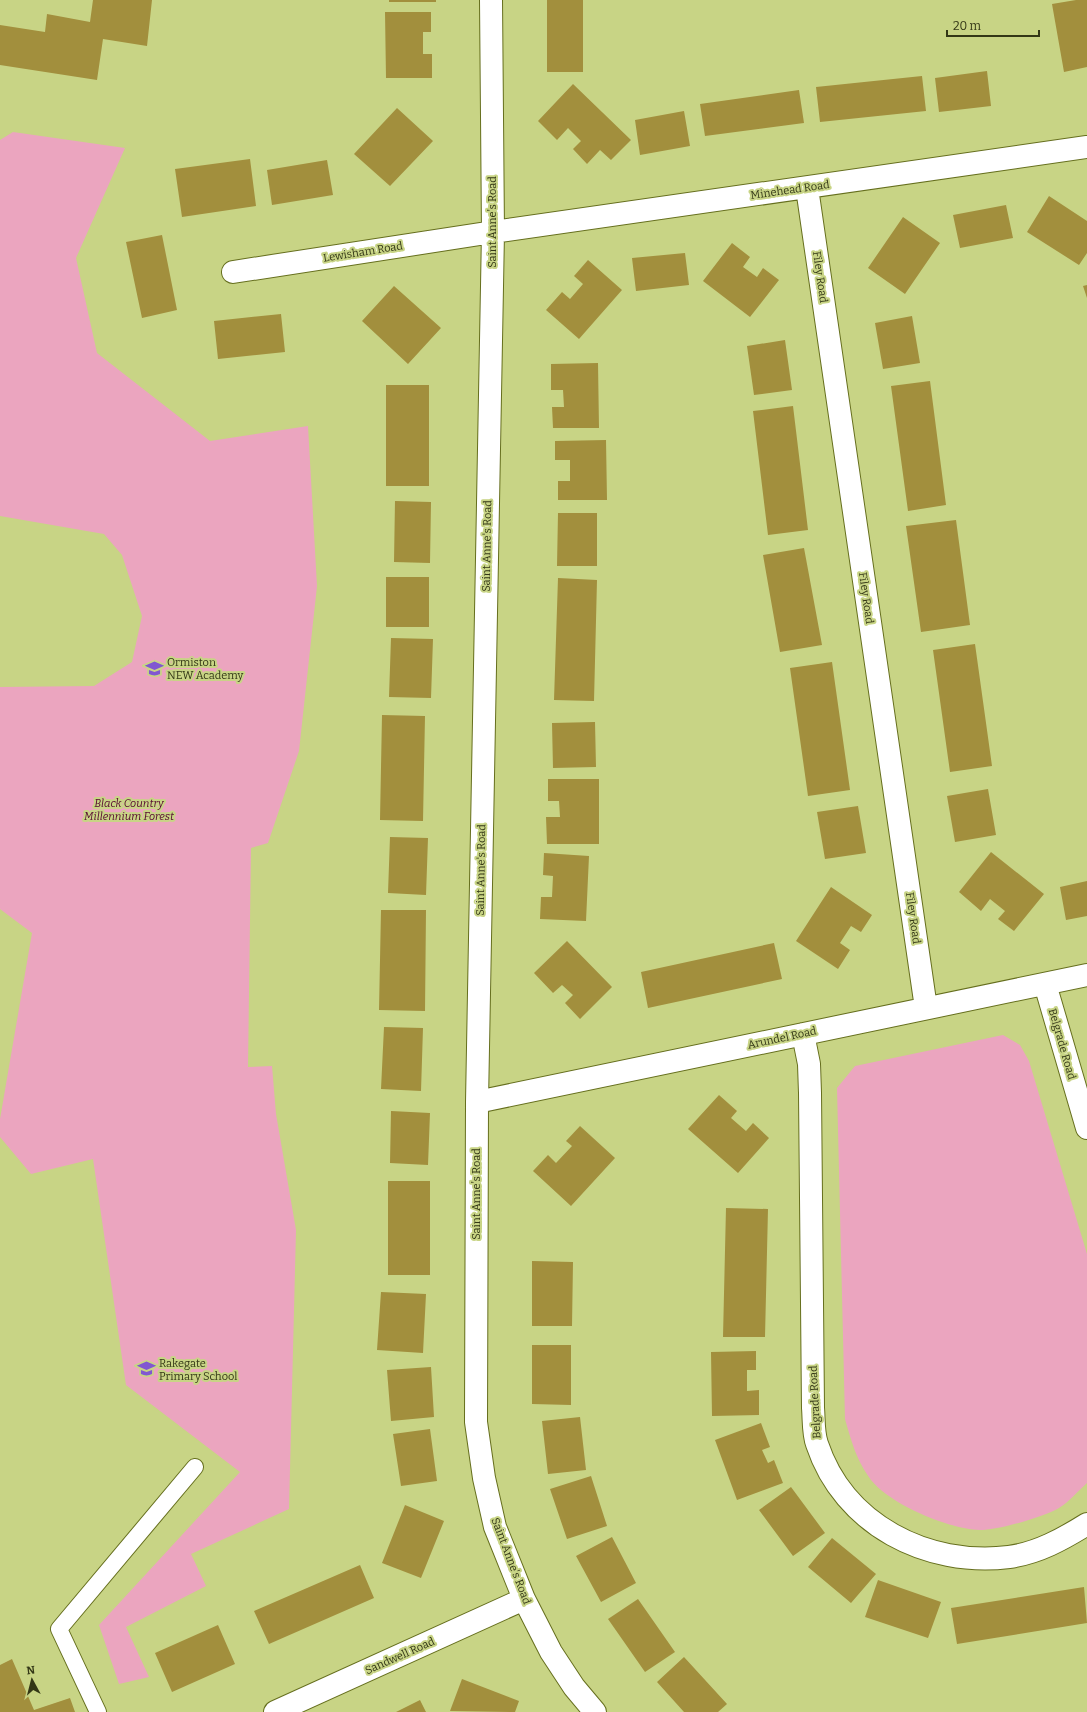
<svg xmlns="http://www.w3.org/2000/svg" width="1087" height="1712" viewBox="0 0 1087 1712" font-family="Bitter,serif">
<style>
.green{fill:#eba5bf}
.building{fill:#a28f3d}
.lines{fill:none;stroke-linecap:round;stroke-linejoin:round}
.service-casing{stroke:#666f1e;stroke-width:18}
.minor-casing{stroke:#666f1e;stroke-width:24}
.service{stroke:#fff;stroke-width:16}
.minor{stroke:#fff;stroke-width:22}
.labels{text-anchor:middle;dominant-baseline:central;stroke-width:4;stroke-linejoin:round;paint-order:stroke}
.street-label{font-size:11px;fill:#333716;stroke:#c8d485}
.poi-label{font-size:11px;fill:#333716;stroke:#c8d485;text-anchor:start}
.park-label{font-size:11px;font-style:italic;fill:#560830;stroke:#c8d485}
</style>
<rect width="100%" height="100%" fill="#c8d485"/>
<path class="green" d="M13,132L125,148L76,258L97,353L210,441L308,426L317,586L299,751L268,843L251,848L248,1067L272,1066L276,1114L296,1230L289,1509L191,1554L206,1586L126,1627L149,1677L119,1684L99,1625L240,1472L126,1385L93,1159L31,1174L0,1137V1119L32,933L0,909V687L94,686L132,662L142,616L122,555L104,534L0,516V140Z
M1003,1035L1020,1045L1029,1061L1087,1254V1483C1078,1491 1069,1502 1059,1508C1043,1517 999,1530 980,1530C949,1529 891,1505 871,1480C856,1459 852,1443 845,1419L837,1088L855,1066Z"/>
<path class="building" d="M93,0H152L147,46L103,39L97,80L0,65V25L45,32L47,14L90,22Z
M389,0H436V2H389Z
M547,0H583V72H547Z
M1076,0H1087V67L1064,72L1052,4Z
M385,12H431V32H423V54H432V78H386Z
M987,71L991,106L939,112L935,78Z
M922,76L926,111L820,122L816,87Z
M573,84L631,140L611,160L600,150L587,164L573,149L581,141L568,128L557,140L538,121Z
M799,90L804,123L705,136L700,104Z
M397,108L433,141L390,186L354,154Z
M684,111L690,146L640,155L635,120Z
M250,159L256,206L182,217L175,169Z
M327,160L333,195L272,205L267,170Z
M1049,196L1087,221V253L1079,265L1027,232Z
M1006,205L1013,238L960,248L953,215Z
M903,217L940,243L905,294L868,268Z
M162,235L177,310L142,318L126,242Z
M732,243L750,257L743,267L757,277L763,268L779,280L750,317L703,281Z
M685,253L689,285L636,291L632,258Z
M588,260L622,290L579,339L546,310L562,292L570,299L583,284L574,276Z
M1087,285V298L1083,286Z
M394,286L441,328L408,364L362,321Z
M281,314L285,352L218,359L214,321Z
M912,316L920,363L883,369L875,323Z
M785,340L792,390L754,395L747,346Z
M598,363L599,428H553L552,407H564L563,390H551V364Z
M930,381L946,505L908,511L891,386Z
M386,385H429V486H386Z
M793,406L808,530L768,535L753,411Z
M606,440L607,500H558V481H570V460H555V441Z
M395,501L431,502L430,563L394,562Z
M558,513H597V566H557Z
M956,520L970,625L921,632L906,526Z
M804,548L822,645L780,652L763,555Z
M386,577H429V627H386Z
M558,578L597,580L594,701L554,700Z
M391,638L433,639L431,698L389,697Z
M975,644L992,766L950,772L933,650Z
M832,662L850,790L808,796L790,668Z
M382,715L425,716L423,821L380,820Z
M595,722L596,767L553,768L552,723Z
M548,779H599V844H547L546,817H560L559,801H548Z
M988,789L996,835L955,842L947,796Z
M858,806L866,853L825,859L817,812Z
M390,837L428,838L426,895L388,893Z
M991,852L1044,894L1014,931L998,919L1005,911L990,899L981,911L959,892Z
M544,853L589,856L586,921L540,919L541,897H552L553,876L543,875Z
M1087,881V916L1066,920L1060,887Z
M831,887L872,915L861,932L851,926L840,943L850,950L838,969L796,941Z
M381,910H426L425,1011L379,1010Z
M567,941L612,987L580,1019L565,1003L573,995L562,985L553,993L534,973Z
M774,943L782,979L648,1008L641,972Z
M384,1027L423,1028L421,1091L381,1089Z
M719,1095L737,1111L731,1118L746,1131L753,1123L769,1138L738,1173L688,1129Z
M391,1111L430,1113L428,1165L390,1163Z
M580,1126L615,1158L571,1206L533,1171L548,1155L556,1163L572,1146L566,1141Z
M388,1181H430V1275H388Z
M726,1208L768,1209L765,1337H723Z
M532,1261L573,1262L572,1326H532Z
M381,1292L426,1294L423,1353L377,1350Z
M532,1345H571V1405L532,1404Z
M756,1351V1370H747V1391L759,1390V1415L712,1416L711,1352Z
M431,1367L434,1417L391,1421L387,1370Z
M580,1417L586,1470L548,1474L542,1421Z
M761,1423L770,1447L762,1450L768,1463L774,1460L783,1483L737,1500L715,1440Z
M430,1429L437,1481L401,1486L393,1434Z
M591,1476L607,1526L567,1539L550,1489Z
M791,1487L825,1533L793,1556L759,1510Z
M405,1505L444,1521L421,1578L382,1563Z
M612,1537L636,1583L601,1602L576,1556Z
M832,1538L876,1574L851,1603L808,1567Z
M360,1565L374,1598L269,1644L254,1611Z
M878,1580L941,1602L928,1638L865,1617Z
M1084,1587L1087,1623L957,1644L951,1608Z
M638,1599L675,1652L645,1672L608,1619Z
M218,1625L235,1664L172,1692L155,1653Z
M684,1657L727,1704L718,1712H684L657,1682Z
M12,1659L34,1710L70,1698L75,1712H0V1665Z
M462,1679L519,1701L515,1712L450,1711Z
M420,1700L426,1712H396Z"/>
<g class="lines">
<defs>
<path id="service" d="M98,1712L59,1629L195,1467"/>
<path id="minor" d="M491,0L493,232L477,1102L476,1422L484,1478L495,1527L524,1599L551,1652L574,1687L595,1712
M807,188L926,1008
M233,272L493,232L1087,147
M1045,984L1087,1128
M803,1034L809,1064L810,1093L813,1408C814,1419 813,1433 817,1444C844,1525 927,1567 1009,1557C1038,1553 1063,1539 1087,1524
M477,1102L1087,975
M275,1712L524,1599"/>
</defs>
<use href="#service" class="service-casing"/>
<use href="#minor" class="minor-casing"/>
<use href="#service" class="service"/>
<use href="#minor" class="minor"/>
</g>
<defs>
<symbol id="school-bare" viewBox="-9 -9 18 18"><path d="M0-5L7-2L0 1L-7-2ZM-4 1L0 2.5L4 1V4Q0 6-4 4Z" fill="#8157d1" stroke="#c8d485" stroke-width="2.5" paint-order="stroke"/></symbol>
</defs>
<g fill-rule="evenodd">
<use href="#school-bare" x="142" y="656" width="25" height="25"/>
<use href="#school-bare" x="134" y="1356" width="25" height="25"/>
</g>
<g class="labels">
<g class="street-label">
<text transform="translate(790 190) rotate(-8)">Minehead Road</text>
<text transform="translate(492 222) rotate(-90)">Saint Anne's Road</text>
<text transform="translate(363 252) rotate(-9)">Lewisham Road</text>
<text transform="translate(820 277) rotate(82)">Filey Road</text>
<text transform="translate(487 546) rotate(-89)">Saint Anne's Road</text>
<text transform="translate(866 598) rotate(82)">Filey Road</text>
<text transform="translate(481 870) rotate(-89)">Saint Anne's Road</text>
<text transform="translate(913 918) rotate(82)">Filey Road</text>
<text transform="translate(782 1038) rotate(-12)">Arundel Road</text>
<text transform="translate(1062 1044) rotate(74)">Belgrade Road</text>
<text transform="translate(476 1194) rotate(-90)">Saint Anne's Road</text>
<text transform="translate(815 1402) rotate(-93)">Belgrade Road</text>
<text transform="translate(511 1561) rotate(69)">Saint Anne's Road</text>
<text transform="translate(400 1656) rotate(-24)">Sandwell Road</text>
</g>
<g class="poi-label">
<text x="167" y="662">Ormiston<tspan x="167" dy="13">NEW Academy</tspan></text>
<text x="159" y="1363">Rakegate<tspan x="159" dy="13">Primary School</tspan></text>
</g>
<g class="park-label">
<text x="129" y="803">Black Country<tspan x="129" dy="13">Millennium Forest</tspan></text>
</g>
</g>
<g transform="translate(32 1680) rotate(353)" stroke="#c8d485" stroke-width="3" paint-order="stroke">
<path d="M0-3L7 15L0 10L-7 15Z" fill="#333716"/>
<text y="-6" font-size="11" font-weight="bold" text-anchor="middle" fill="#333716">N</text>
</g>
<path d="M947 30v6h92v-6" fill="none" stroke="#333716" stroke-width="2"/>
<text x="953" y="30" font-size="12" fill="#333716" stroke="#c8d485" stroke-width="3" paint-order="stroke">20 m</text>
</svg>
